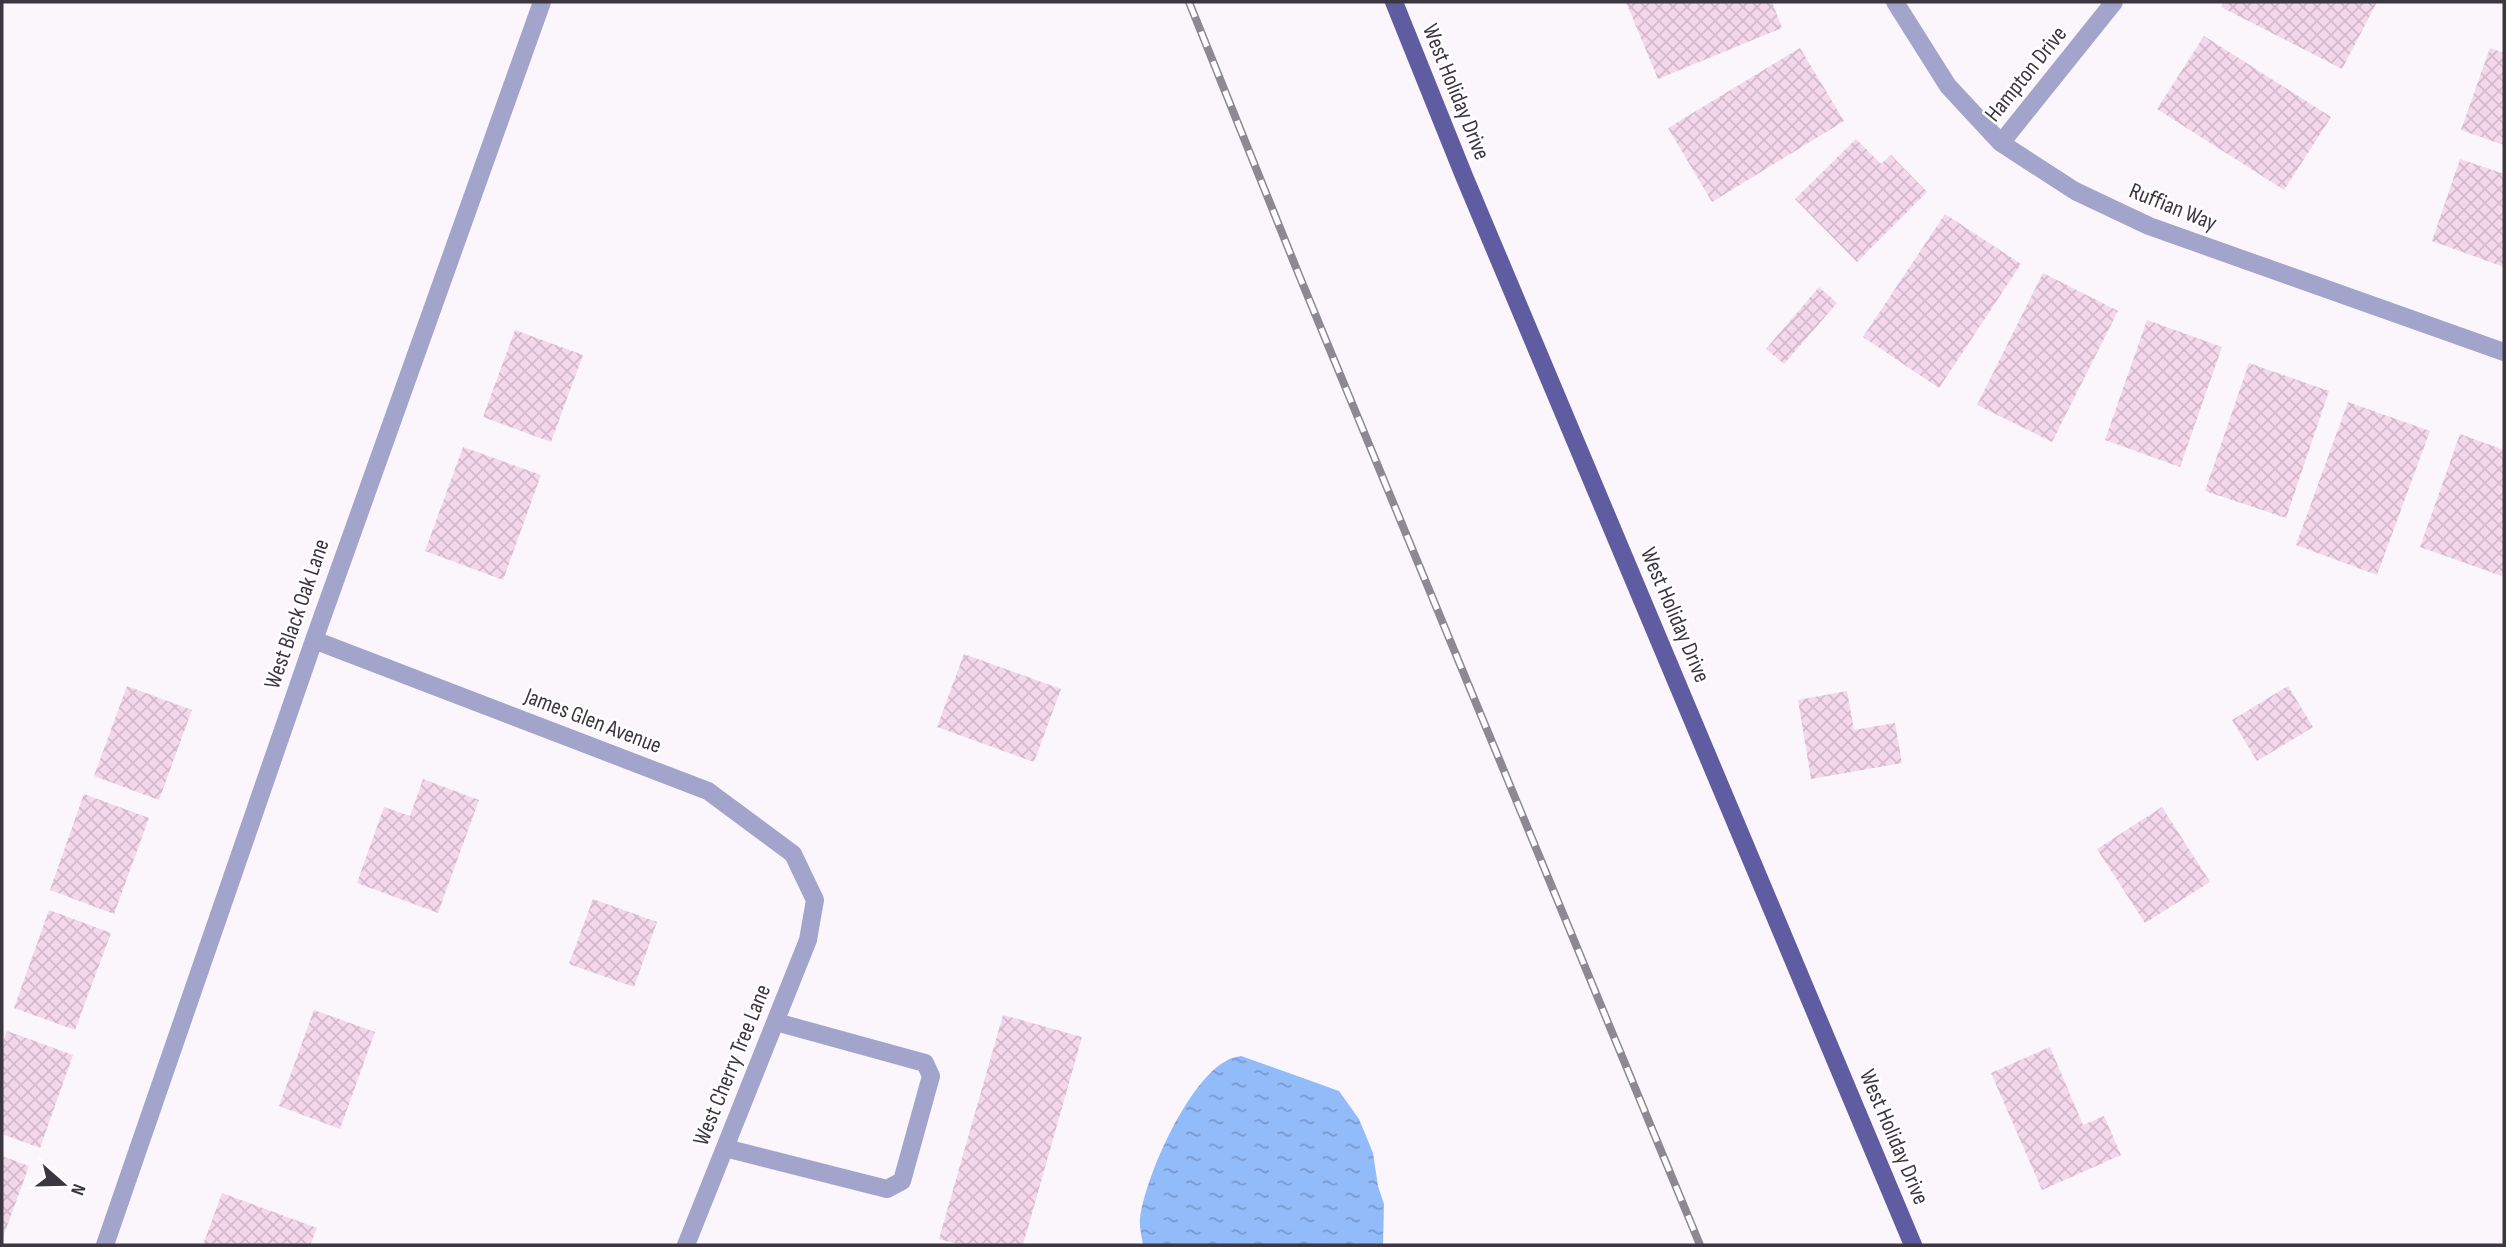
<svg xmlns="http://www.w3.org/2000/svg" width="2506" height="1247" viewBox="0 0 2506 1247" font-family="'Sofia Sans Condensed',sans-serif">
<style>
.water{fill:url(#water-ripples)}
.building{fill:url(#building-cross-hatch)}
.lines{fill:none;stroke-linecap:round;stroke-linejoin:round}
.minor{stroke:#a3a4cb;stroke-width:18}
.major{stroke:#605ca1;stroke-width:18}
.rail-casing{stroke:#8d8891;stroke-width:8}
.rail{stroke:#fff;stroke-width:5;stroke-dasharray:16;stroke-linecap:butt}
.labels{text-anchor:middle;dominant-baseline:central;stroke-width:5;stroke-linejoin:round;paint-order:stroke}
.street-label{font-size:23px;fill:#3c3641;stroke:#fff}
</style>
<defs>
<pattern id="water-ripples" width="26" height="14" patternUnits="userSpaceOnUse" patternTransform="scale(1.75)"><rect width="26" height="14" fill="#92bbfa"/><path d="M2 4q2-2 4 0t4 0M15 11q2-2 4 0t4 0" fill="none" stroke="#7899cc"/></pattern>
<pattern id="building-cross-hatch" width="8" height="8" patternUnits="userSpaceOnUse" patternTransform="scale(1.75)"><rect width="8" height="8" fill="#f4d7eb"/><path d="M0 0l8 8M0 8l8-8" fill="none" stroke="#d2b9cb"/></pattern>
</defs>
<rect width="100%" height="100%" fill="#faf6fc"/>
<path class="water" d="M1241,1056L1339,1091L1359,1119L1373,1153L1378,1186L1384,1204L1383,1245H1143C1142,1237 1139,1227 1140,1219C1145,1177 1188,1081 1226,1061C1230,1058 1237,1057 1241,1056Z"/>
<path class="building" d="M1626,2H1772L1782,28L1658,79Z
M2224,2H2377L2342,69L2221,7Z
M2204,36L2331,117L2284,190L2157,109Z
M1800,48L1844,121L1712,202L1668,128Z
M2490,48L2504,53V145L2461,130Z
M1856,139L1881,164L1891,155L1927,192L1857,262L1795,199Z
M2460,159L2504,174V267L2432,241Z
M1945,214L2021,264L1939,388L1863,337Z
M2043,273L2118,311L2052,442L1977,405Z
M1819,287L1837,303L1784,364L1766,349Z
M2147,320L2222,347L2180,467L2105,440Z
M515,330L583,355L551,442L483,417Z
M2249,363L2329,391L2286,518L2205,491Z
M2348,402L2430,431L2377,575L2296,545Z
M2460,434L2504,450V570L2502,576L2420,547Z
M463,447L541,475L503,580L425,551Z
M964,654L1061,689L1034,762L937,727Z
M127,686L192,710L159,800L94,776Z
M2288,686L2313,727L2257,761L2232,720Z
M1847,691L1854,730L1895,723L1902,763L1811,779L1798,700Z
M423,779L479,800L438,913L357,883L384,807L410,816Z
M84,794L149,818L114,914L50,890Z
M2162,807L2210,882L2145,923L2097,849Z
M593,899L657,922L634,987L569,964Z
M49,910L111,933L75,1030L14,1008Z
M314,1010L375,1032L340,1129L279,1106Z
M1003,1015L1082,1037L1023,1245H962L939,1239Z
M7,1031L73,1055L40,1148L2,1134V1045Z
M2050,1047L2083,1125L2104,1116L2121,1155L2042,1190L1991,1073Z
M2,1156L29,1166L2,1240Z
M222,1193L317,1228L310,1245H203Z"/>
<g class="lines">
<path class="minor" d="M1895,2L1948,86L2001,143L2075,191L2149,226L2504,352
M2001,143L2114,2
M314,640L708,791L793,854L815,900L808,940L686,1245
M725,1148L887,1189L902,1181L931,1076L925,1063L776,1022
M105,1245L314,640L542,2"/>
<path class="major" d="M1394,2L1464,176L1913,1245"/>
<defs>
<path id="rail" d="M1189,2L1299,275L1700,1245"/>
</defs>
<use href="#rail" class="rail-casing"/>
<use href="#rail" class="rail"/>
</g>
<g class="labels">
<g class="street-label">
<text transform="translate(2026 74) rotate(-51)">Hampton Drive</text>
<text transform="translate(1456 92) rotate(68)">West Holiday Drive</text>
<text transform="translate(2173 207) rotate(22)">Ruffian Way</text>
<text transform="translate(297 614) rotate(-71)">West Black Oak Lane</text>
<text transform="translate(1675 615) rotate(67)">West Holiday Drive</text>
<text transform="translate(593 721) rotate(21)">James Glen Avenue</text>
<text transform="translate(732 1065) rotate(-68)">West Cherry Tree Lane</text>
<text transform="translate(1894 1137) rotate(67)">West Holiday Drive</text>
</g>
</g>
<rect width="2506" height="1247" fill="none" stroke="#3c3641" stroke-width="7"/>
<g transform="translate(63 1184) rotate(110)" stroke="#ffffff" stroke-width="5" paint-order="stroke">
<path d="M0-5L12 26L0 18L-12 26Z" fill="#3c3641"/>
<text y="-10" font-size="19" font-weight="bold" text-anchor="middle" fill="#3c3641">N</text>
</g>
</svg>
